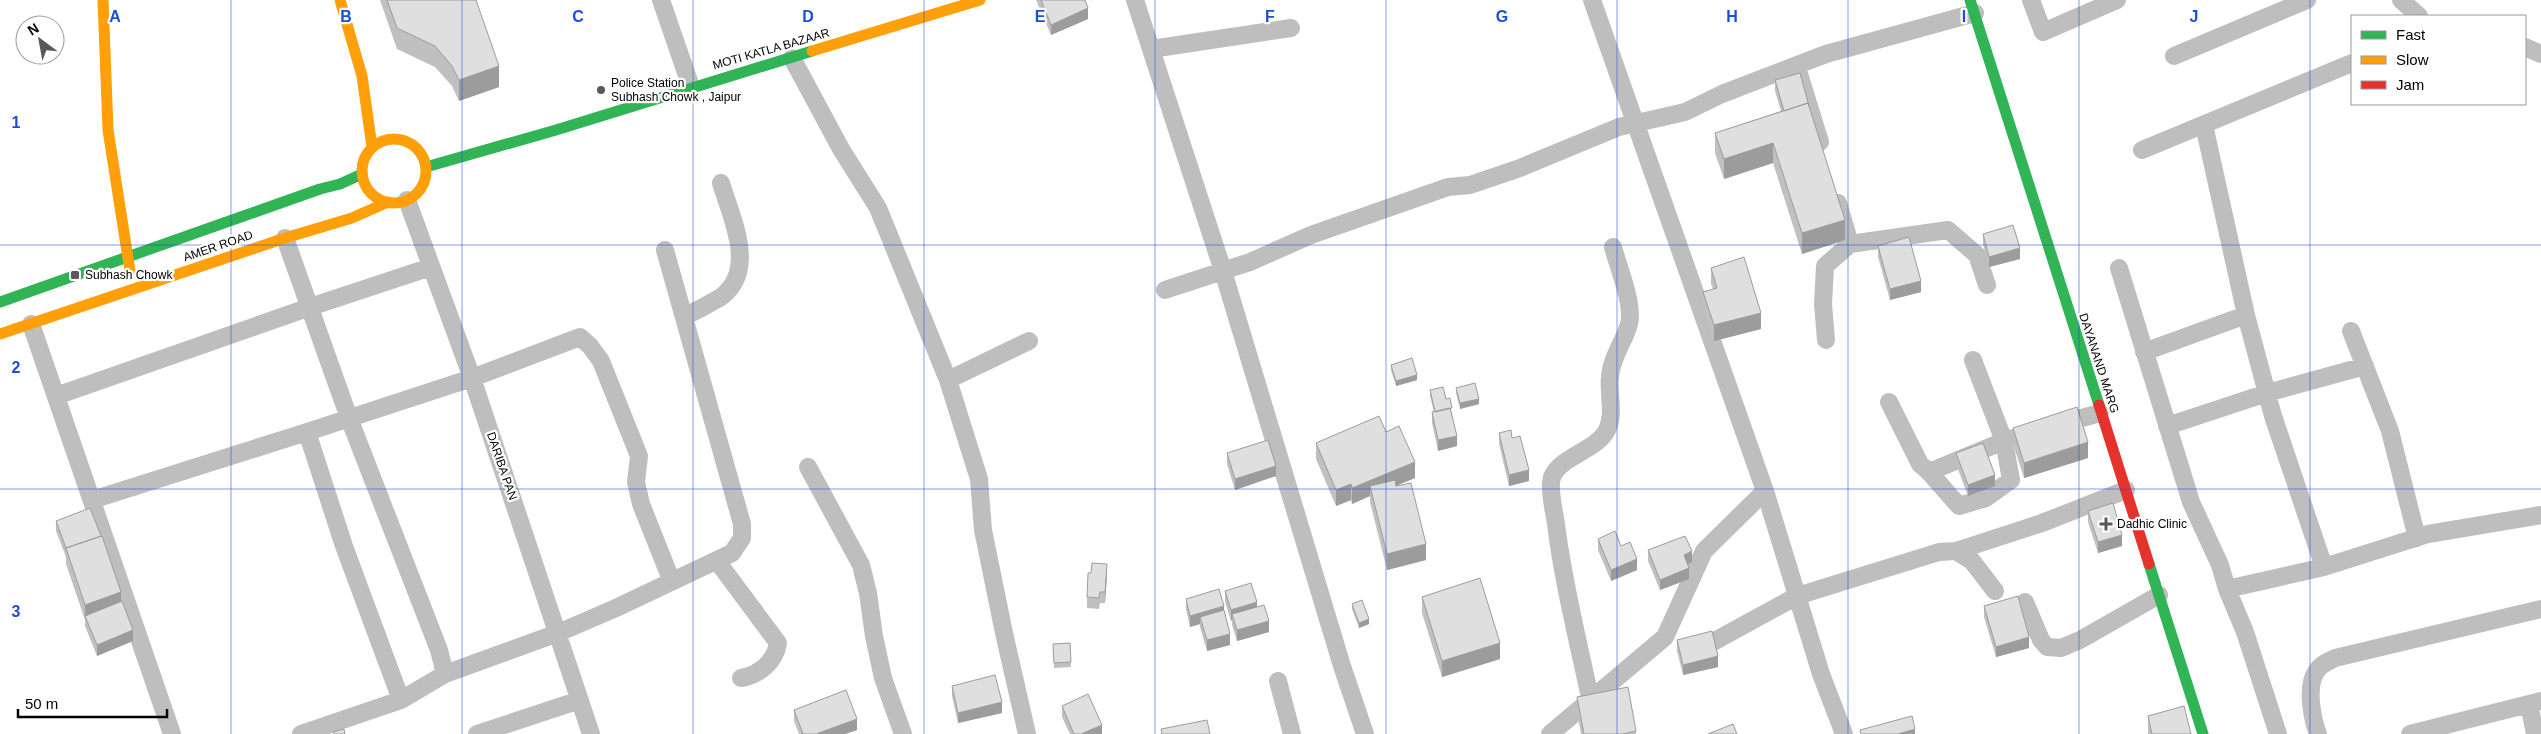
<svg xmlns="http://www.w3.org/2000/svg" width="2541" height="734" viewBox="0 0 2541 734" font-family="Arial,sans-serif">
<style>
.lines{fill:none;stroke-linecap:round;stroke-linejoin:round}
.street{stroke:#bebebe;stroke-width:18}
.fast{stroke:#30b455;stroke-width:11}
.slow{stroke:#ff9f0a;stroke-width:11}
.jam{stroke:#e5322d;stroke-width:11}
.wall{fill:#c0c0c0}
.shaded-wall{fill:#9c9c9c}
.building{fill:#dfdfdf;stroke:#9c9c9c}
.grid{fill:none;stroke:#1d4ed8;stroke-width:1;stroke-opacity:0.55}
.poi-dot{fill:#595959;stroke:#fff;stroke-width:2}
.labels{text-anchor:middle;dominant-baseline:central;stroke-width:4.5;stroke-linejoin:round;paint-order:stroke}
.street-label{font-size:12px;fill:#000;stroke:#fff}
.poi-label{font-size:12px;fill:#000;stroke:#fff;text-anchor:start}
.grid-label{font-size:16px;text-anchor:middle;font-weight:bold;fill:#1d4ed8;stroke:#fff;stroke-width:4.5;stroke-linejoin:round;paint-order:stroke}
</style>
<rect width="100%" height="100%" fill="#fff"/>
<g class="lines">
<path class="street" d="M661,0L691,87
M1135,0L1223,271L1342,666L1365,734
M1592,0L1765,491L1821,674L1844,734
M2031,0L2043,32L2117,0
M2401,0L2419,16
M2525,47L2541,54
M1151,49L1291,28
M2174,56L2307,0
M792,58L841,149L878,208L948,380L979,479L983,530L1004,633L1027,734
M1799,74L1820,142
M2204,125L2246,315
M2142,150L2352,63
M407,200L472,378L591,734
M285,238L349,418L439,650L445,674L401,700L301,734
M1850,244L1948,230L1977,255L1987,285
M2119,268L2191,502L2220,565L2227,589L2324,567L2428,534L2541,515
M1165,290L1250,262L1311,235L1448,187L1470,185L1520,168L1619,127L1685,112L1722,94L1826,54L1975,13
M684,317C696,311 709,304 721,297C758,270 731,217 721,183
M31,324L172,734
M2351,331L2390,431L2417,538
M1826,340L1823,304L1825,266L1850,244L1838,203
M2144,352L2246,315L2273,416L2324,567
M948,380L1029,341
M56,396L310,307L431,267
M1889,402L1920,464L1929,472L1959,506L1986,498L2011,480L2004,441L2035,432
M2060,424L2100,413
M2167,426L2267,393L2365,366
M808,467L861,565L868,593L874,636L883,678L903,734
M1929,472L2004,441L1973,360
M92,500L307,432
M1956,551L2042,523L2126,490
M717,561L778,643C775,662 759,675 741,678
M2227,589L2245,632L2278,734
M2025,602L2041,640L2047,647L2061,648L2080,640L2159,595
M1713,642L1797,596L1939,552L1956,551L1972,561L1995,591
M445,674L558,633L616,608L732,553L742,538V524L665,250
M1278,681L1292,734
M1590,698C1578,640 1563,582 1556,524C1554,511 1550,495 1551,482C1553,458 1596,452 1607,430C1615,414 1608,394 1610,377C1611,358 1624,342 1629,324C1634,304 1618,267 1613,247
M401,700L344,546L307,432L472,378L580,337L590,346L601,361L639,456L636,482L641,504L672,582
M2529,704L2535,734
M477,734L580,700
M1550,734L1665,637L1704,551L1765,491
M2318,734C2312,718 2306,687 2316,672C2320,664 2328,662 2335,658L2541,609
M2410,734L2541,701"/>
<path class="fast" d="M1970,0L2099,405
M426,167L556,130L812,51
M0,302L320,189L340,184L362,174
M2149,564L2203,734"/>
<path class="slow" d="M103,0L108,130L130,271
M340,0L362,76L372,147
M812,51L980,0
M362 171a32 32 0 1 1 64 0a32 32 0 1 1-64 0Z
M0,334L285,238L352,218L388,202"/>
<path class="jam" d="M2099,405L2149,564"/>
</g>
<path class="wall" d="M380,0H476L499,87L459,101L452,86L435,67L397,49Z
M1036,0H1085L1088,19L1051,35Z
M1775,80L1845,240L1802,254L1773,163L1724,179L1715,153V133L1781,111L1775,91Z
M1983,234L2020,259L1989,267L1983,244Z
M1878,246L1921,292L1890,300L1878,257Z
M1711,268L1761,329L1714,341L1703,308V292L1713,289L1711,284Z
M1391,365L1417,380L1396,386L1391,370Z
M1456,388L1479,404L1460,409L1456,393Z
M1430,390L1446,399L1452,413L1457,446L1438,451L1432,423V412H1434L1430,396Z
M2013,428L2088,458L2024,478L2013,444Z
M1386,432L1415,478L1396,485L1426,560L1387,570L1370,502V496L1352,504L1351,500L1336,506L1316,459V443Z
M1499,433L1512,438L1529,481L1509,486L1499,444Z
M1227,453L1276,476L1235,490L1227,464Z
M1956,453L1995,486L1968,496L1956,464Z
M2088,511L2122,546L2098,553L2088,522Z
M56,521L121,601L133,641L97,656L85,626V620L66,564V557L56,531Z
M1598,539L1621,546L1637,570L1611,581L1598,550Z
M1648,550L1692,562L1688,564L1689,579L1660,590L1648,561Z
M1107,575L1105,603H1100L1099,609L1087,608V597Z
M1225,591L1257,607L1269,632L1237,641L1232,625V620L1231,621L1225,602Z
M1422,597L1500,659L1442,677L1422,613Z
M1186,599L1224,610L1230,645L1207,651L1200,627V624L1190,627L1186,609Z
M1352,604L1369,624L1359,628L1352,609Z
M1984,606L2029,648L1996,657L1984,617Z
M1677,640L1718,667L1683,675L1677,651Z
M1070,643L1071,667L1054,668L1053,644Z
M952,686L1002,713L958,723L952,696Z
M1577,697L1636,731V734H1581L1577,713Z
M1062,706L1102,734H1070L1062,717Z
M794,710L857,730L845,734H799L794,721Z
M2148,716L2191,734H2148Z"/>
<path class="shaded-wall" d="M1088,8V19L1051,35V25Z
M499,66V87L459,101V80Z
M1773,143V163L1724,179V159Z
M1845,220V240L1802,254V233Z
M2020,248V259L1989,267V257Z
M1921,281V292L1890,300V289Z
M1761,313V329L1714,341V325Z
M1417,375V380L1396,386V381Z
M1479,399V404L1460,409V403Z
M1457,436V446L1438,451V440Z
M2088,442V458L2024,478V463Z
M1415,462V478L1372,496L1370,486V496L1352,504V488Z
M1276,466V476L1235,490V479Z
M1529,470V481L1509,486V475Z
M1995,475V486L1968,496V485Z
M1351,484V500L1336,506V490Z
M2122,535V546L2098,553V542Z
M1426,544V560L1387,570V554Z
M1692,551V562L1684,566V555Z
M1637,559V570L1611,581V570Z
M1107,564V575L1105,603V592Z
M1689,568V579L1660,590V580Z
M121,592V608L85,616V620V605Z
M1257,602V612L1232,614V620L1231,621V610Z
M1224,606V617H1200V624L1190,627V616Z
M1369,619V624L1359,628V623Z
M1269,621V632L1237,641V630Z
M133,630V641L97,656V645Z
M1230,634V645L1207,651V640Z
M2029,637V648L1996,657V647Z
M1500,643V659L1442,677V661Z
M1718,656V667L1683,675V665Z
M1002,702V713L958,723V713Z
M857,719V730L845,734H816Z
M1102,725V734H1081Z
M1915,729V734H1898Z"/>
<path class="building" d="M387,0H476L499,66L459,80L452,66L435,46L397,28Z
M1041,0H1085L1088,8L1051,25Z
M1800,73L1809,106L1808,103L1784,111L1775,80Z
M1808,103L1845,220L1802,233L1773,143L1724,159L1715,133Z
M2013,225L2020,248L1989,257L1983,234Z
M1909,237L1921,281L1890,289L1878,246Z
M1744,257L1761,313L1714,325L1703,292L1717,288L1711,268Z
M1412,358L1417,375L1396,381L1391,365Z
M1475,383L1479,399L1460,403L1456,388Z
M1443,387L1446,399L1450,398L1452,408L1435,412L1430,390Z
M2077,407L2088,442L2024,463L2013,428Z
M1450,408L1457,436L1438,440L1432,412Z
M1379,416L1386,432L1399,426L1415,462L1352,488L1351,484L1336,490L1316,443Z
M1511,430L1512,438L1520,436L1529,470L1509,475L1499,433Z
M1268,440L1276,466L1235,479L1227,453Z
M1983,443L1995,475L1968,485L1956,453Z
M1395,480L1396,486L1411,483L1426,544L1387,554L1370,486Z
M2113,503L2122,535L2098,542L2088,511Z
M90,508L101,536L66,548L56,521Z
M1615,531L1621,546L1630,542L1637,559L1611,570L1598,539Z
M102,536L121,592L85,605L66,548Z
M1685,536L1692,551L1684,555L1689,568L1660,580L1648,550Z
M1092,563L1107,564L1105,592H1100L1099,598L1087,597L1088,573H1091Z
M1480,578L1500,643L1442,661L1422,597Z
M1251,583L1257,602L1231,610L1225,591Z
M1219,589L1224,606L1190,616L1186,599Z
M2018,596L2029,637L1996,647L1984,606Z
M1362,600L1369,619L1359,623L1352,604Z
M122,601L133,630L97,645L85,616Z
M1264,605L1269,621L1237,630L1232,614Z
M1224,610L1230,634L1207,640L1200,617Z
M1712,631L1718,656L1683,665L1677,640Z
M1070,643L1071,662L1054,663L1053,644Z
M995,675L1002,702L958,713L952,686Z
M1628,687L1636,731L1622,734H1584L1577,697Z
M846,690L857,719L816,734H803L794,710Z
M1088,694L1102,725L1081,734H1074L1062,706Z
M2184,706L2191,734H2152L2148,716Z
M1912,716L1915,729L1898,734H1861L1860,730Z
M1207,720L1210,734H1162L1161,729Z
M1733,724L1737,734H1708Z
M344,729L345,734H334L333,732Z"/>
<path class="grid" d="M231,0V734M462,0V734M693,0V734M924,0V734M1155,0V734M1386,0V734M1617,0V734M1848,0V734M2079,0V734M2310,0V734M0,245H2541M0,489H2541"/>
<g class="poi-dot">
<circle cx="601" cy="90" r="5"/>
<rect x="70" y="270" width="10" height="10" rx="2.5"/>
<path d="M2103.5 516.5h5v5h5v5h-5v5h-5v-5h-5v-5h5z"/>
</g>
<g class="labels">
<g class="street-label">
<text transform="translate(771 49) rotate(-16)">MOTI KATLA BAZAAR</text>
<text transform="translate(218 246) rotate(-19)">AMER ROAD</text>
<text transform="translate(2099 363) rotate(72)">DAYANAND MARG</text>
<text transform="translate(502 466) rotate(71)">DARIBA PAN</text>
</g>
<g class="poi-label">
<text x="611" y="83">Police Station<tspan x="611" dy="14">Subhash Chowk , Jaipur</tspan></text>
<text x="85" y="275">Subhash Chowk</text>
<text x="2117" y="524">Dadhic Clinic</text>
</g>
</g>
<g class="grid-label">
<text x="115" y="22">A</text>
<text x="346" y="22">B</text>
<text x="578" y="22">C</text>
<text x="808" y="22">D</text>
<text x="1040" y="22">E</text>
<text x="1270" y="22">F</text>
<text x="1502" y="22">G</text>
<text x="1732" y="22">H</text>
<text x="1964" y="22">I</text>
<text x="2194" y="22">J</text>
<text x="16" y="128">1</text>
<text x="16" y="373">2</text>
<text x="16" y="617">3</text>
</g>
<rect x="2351" y="15" width="175" height="90" fill="#ffffff" stroke="#999999"/>
<rect x="2361" y="31" width="25" height="8" fill="#30b455" stroke="#999999"/>
<text x="2396" y="40" font-size="15" fill="#000000">Fast</text>
<rect x="2361" y="56" width="25" height="8" fill="#ff9f0a" stroke="#999999"/>
<text x="2396" y="65" font-size="15" fill="#000000">Slow</text>
<rect x="2361" y="81" width="25" height="8" fill="#e5322d" stroke="#999999"/>
<text x="2396" y="90" font-size="15" fill="#000000">Jam</text>
<g transform="translate(40 40) rotate(328)"><circle r="24" fill="#ffffff" stroke="#999999"/>
<path d="M0-4L9 19L0 12L-9 19Z" fill="#595959"/>
<text y="-8" font-size="14" font-weight="bold" text-anchor="middle" fill="#000000">N</text>
</g>
<path d="M18 709v8h149v-8" fill="none" stroke="#000000" stroke-width="2.5"/>
<text x="25" y="709" font-size="15" fill="#000000" stroke="#ffffff" stroke-width="4" paint-order="stroke">50 m</text>
</svg>
